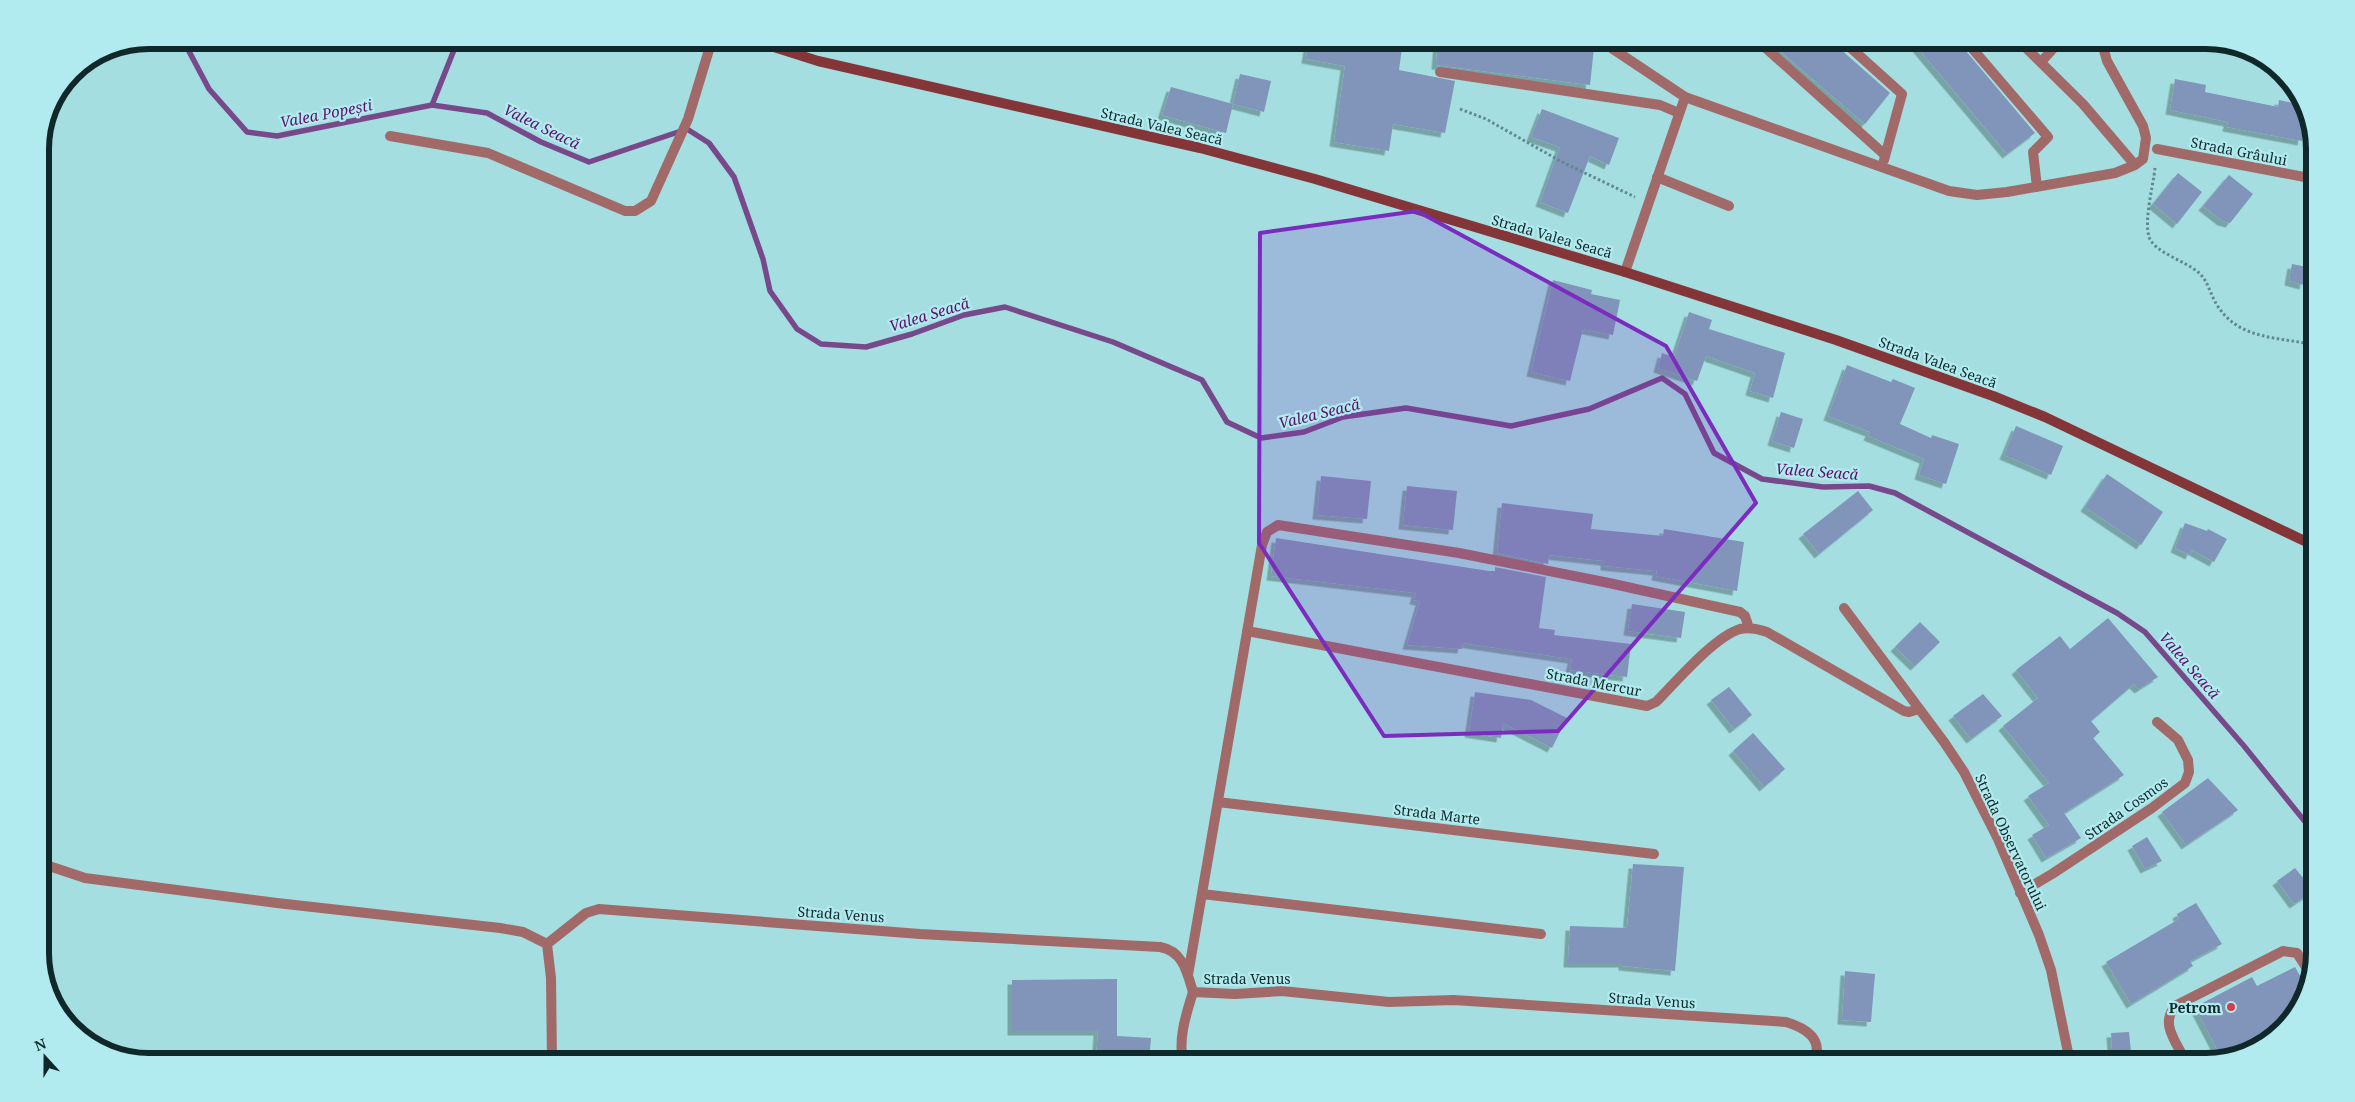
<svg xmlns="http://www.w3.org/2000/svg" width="2355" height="1102" viewBox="0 0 2355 1102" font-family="'Noto Serif',serif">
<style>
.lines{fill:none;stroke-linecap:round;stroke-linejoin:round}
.stream{stroke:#78498a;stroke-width:5.5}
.building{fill:#8095b9;filter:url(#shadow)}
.path{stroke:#5f898c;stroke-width:3;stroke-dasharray:2.5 2.5;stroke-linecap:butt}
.lane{stroke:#a16a68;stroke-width:10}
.street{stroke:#a16a68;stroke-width:10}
.secondary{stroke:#833537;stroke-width:10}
.marked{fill:#7b2cbf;fill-opacity:0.2;stroke:#7b2cbf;stroke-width:4;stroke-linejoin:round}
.poi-dot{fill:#d0404a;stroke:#b1ebef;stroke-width:2}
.labels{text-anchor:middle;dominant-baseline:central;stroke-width:4.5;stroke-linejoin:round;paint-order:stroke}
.street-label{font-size:14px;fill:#102829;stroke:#b1ebef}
.poi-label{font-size:14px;font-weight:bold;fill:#102829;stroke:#b1ebef;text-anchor:end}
.water-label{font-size:15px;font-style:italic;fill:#5c1069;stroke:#b1ebef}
.rim{fill:none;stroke:#102829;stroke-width:6}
</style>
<defs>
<filter id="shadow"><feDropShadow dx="-4.5" dy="4.5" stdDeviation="0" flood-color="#0004"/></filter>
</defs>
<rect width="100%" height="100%" fill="#a4dee1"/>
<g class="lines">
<path class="stream" d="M183,40L209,89L247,132L277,136L432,105L487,113L541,142L589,162L687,129L709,143L734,177L763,259L770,291L797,329L821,344L866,347L912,334L964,315L1005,307L1113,342L1202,380L1227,422L1261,438L1304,432L1343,417L1406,408L1511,426L1589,409L1662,378L1685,394L1714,453L1762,479L1823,487L1869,486L1895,493L2117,613L2145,632L2244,746L2315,834
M432,105L458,40"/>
</g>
<path class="building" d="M1309,40H1403L1399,70L1455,81L1445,133L1393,124L1389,151L1334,142L1345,66L1306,59Z
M1438,40H1552L1588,45L1594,48L1590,85L1436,65Z
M1767,40H1830L1890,93L1865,124Z
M1911,40H1958L1960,44L2035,133L2007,154Z
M1240,74L1271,81L1264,112L1233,104Z
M2175,79L2206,85L2205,92L2278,107L2279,100L2302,105L2306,117L2302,141L2227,127L2228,122L2170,110Z
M1171,87L1233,104L1226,133L1162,115Z
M1542,109L1619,138L1609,165L1590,156L1568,213L1540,202L1560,147L1531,137Z
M2178,173L2202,192L2177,224L2153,204Z
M2229,175L2253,194L2230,223L2222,221L2203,206Z
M2292,264L2307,267L2304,285L2289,281Z
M1553,280L1592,290L1591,294L1620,300L1613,335L1583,329L1570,381L1531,372Z
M1689,312L1712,320L1709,329L1785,353L1773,398L1750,391L1755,373L1706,356L1697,381L1658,368L1662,353L1674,357Z
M1847,365L1891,382L1893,379L1915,388L1900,424L1931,438L1932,435L1959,444L1946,484L1919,475L1924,459L1868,436L1870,432L1828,416Z
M1781,412L1803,419L1794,448L1772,441Z
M2016,426L2063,446L2051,475L2004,455Z
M2107,474L2163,512L2141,545L2085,507Z
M1321,476L1371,481L1367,519L1317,515Z
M1407,486L1457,491L1453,530L1403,525Z
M1858,491L1873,510L1819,554L1803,534Z
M1502,503L1593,514L1591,529L1663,536L1664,529L1744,542L1737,591L1656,576L1657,571L1605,566V561L1549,555L1548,564L1497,553Z
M2185,523L2207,531L2208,529L2227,539L2214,562L2192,550L2190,555L2175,548Z
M1276,538L1489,571H1495V567L1546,577L1539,628L1555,630L1554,635L1631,644L1627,677L1570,670L1572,659L1463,643L1462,649L1407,645L1420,601L1414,600L1416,593L1271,576Z
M1632,604L1685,612L1681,638L1628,631Z
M2108,618L2158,677L2139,689L2134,684L2091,721L2100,732L2093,738L2124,775L2064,813L2081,838L2046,858L2032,835L2049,825L2028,796L2049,783L2003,726L2038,698L2016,670L2060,636L2070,649Z
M1920,622L1940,642L1915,666L1895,647Z
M1729,687L1752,715L1734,729L1711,700Z
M1475,692L1531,700L1567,718L1552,748L1503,723L1501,738L1469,733Z
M1983,694L2002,716L1971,739L1953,716Z
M1753,733L1785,769L1764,787L1733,751Z
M2208,778L2238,810L2186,845L2162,812Z
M2147,837L2162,861L2145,869L2132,846Z
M1633,864L1684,867L1675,971L1623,966V963H1568L1570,926L1627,928Z
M2295,868L2304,879L2315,871V890L2294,904L2277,881Z
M2196,903L2222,944L2190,961L2193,966L2131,1004L2106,962L2179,919L2177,914Z
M2295,967L2308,990L2307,995L2266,1044L2221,1057L2195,1007L2252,977L2257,986Z
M1845,971L1875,974L1871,1022L1842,1020Z
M1117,979V1036L1151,1038L1149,1062H1096L1098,1031H1012V980Z
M2129,1032L2132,1062H2113L2111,1033Z"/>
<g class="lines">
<path class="path" d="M1460,109L1486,119L1562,162L1635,197
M2155,168C2153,187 2144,219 2149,237C2154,252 2185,261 2198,272C2209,281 2210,296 2219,308C2241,340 2279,337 2315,345"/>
<path class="lane" d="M1593,40L1610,47L1685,97L1949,191L1977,195L2007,192L2115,173L2135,165L2143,159L2146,138L2143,126L2107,61L2101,40
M1757,40L1885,155
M1842,40L1902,94L1884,160
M1965,40L2048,137L2033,152L2037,187
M2018,40L2083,104L2135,165
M2041,62L2061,40
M1440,72L1660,105L1679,113
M1657,177L1729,206
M2186,1062C2177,1043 2158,1022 2177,1005L2283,951L2297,953L2311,975"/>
<path class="street" d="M390,136L488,153L625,211H635L651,201L688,119L712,40
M2157,149L2315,179
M1625,272L1685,97
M1844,608L1944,742L1964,772L1998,839L2039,935L2051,970L2070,1062
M1247,631L1647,706L1656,702C1676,682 1714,637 1740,629C1749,627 1758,629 1767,632L1904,711L1909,712L1919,709
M1218,802L1654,854
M40,863L85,878L277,903L500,928L523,932L547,944
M2020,893L2052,874L2152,808L2185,783L2189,772L2188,760L2178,740L2157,722
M1202,894L1541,934
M547,944L586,913L599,909L920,934L1160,947C1183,951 1187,972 1193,992
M547,944L551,978L552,1062
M1188,975L1262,545L1267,532L1278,525L1459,553L1609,583L1740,612L1745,616L1749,628
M1193,992L1235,994L1282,991L1389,1002L1454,1000L1786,1022C1806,1028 1824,1039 1814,1062
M1183,1062C1178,1038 1186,1015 1193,992"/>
<path class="secondary" d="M752,40L818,61L1200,148L1315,179L1625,272L1836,340L1993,396L2045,417L2315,546"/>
</g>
<path class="marked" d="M1417,211L1666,346L1756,503L1558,731L1384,736L1259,543L1260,233Z"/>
<circle class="poi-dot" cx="2231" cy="1007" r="5"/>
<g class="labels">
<g class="street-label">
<text transform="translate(1162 126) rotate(13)">Strada Valea Seacă</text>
<text transform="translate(2239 151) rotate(11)">Strada Grâului</text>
<text transform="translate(1552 236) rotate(16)">Strada Valea Seacă</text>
<text transform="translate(1938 362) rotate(20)">Strada Valea Seacă</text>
<text transform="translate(1594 682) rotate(11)">Strada Mercur</text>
<text transform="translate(2126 808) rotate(-35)">Strada Cosmos</text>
<text transform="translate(1437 814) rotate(7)">Strada Marte</text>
<text transform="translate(2011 842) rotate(65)">Strada Observatorului</text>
<text transform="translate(841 914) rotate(4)">Strada Venus</text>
<text x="1247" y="978">Strada Venus</text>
<text transform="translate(1652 1000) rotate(4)">Strada Venus</text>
</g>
<g class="poi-label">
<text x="2221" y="1007">Petrom</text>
</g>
<g class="water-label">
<text transform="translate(326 113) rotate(-11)">Valea Popești</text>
<text transform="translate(542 126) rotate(26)">Valea Seacă</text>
<text transform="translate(929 314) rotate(-17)">Valea Seacă</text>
<text transform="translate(1319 413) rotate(-14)">Valea Seacă</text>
<text transform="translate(1817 471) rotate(4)">Valea Seacă</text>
<text transform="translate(2190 665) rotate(49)">Valea Seacă</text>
</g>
</g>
<path d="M0 0H2355V1102H0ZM149 49H2206A100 100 0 0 1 2306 149V953A100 100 0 0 1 2206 1053H149A100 100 0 0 1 49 953V149A100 100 0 0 1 149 49Z" fill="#b1ebef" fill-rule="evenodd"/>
<path class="rim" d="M149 49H2206A100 100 0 0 1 2306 149V953A100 100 0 0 1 2206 1053H149A100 100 0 0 1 49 953V149A100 100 0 0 1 149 49Z"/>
<g transform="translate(45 1057) rotate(339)" stroke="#b1ebef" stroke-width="4" paint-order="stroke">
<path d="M0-4L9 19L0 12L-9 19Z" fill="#102829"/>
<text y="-8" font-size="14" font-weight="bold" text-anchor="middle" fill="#102829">N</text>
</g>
</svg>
